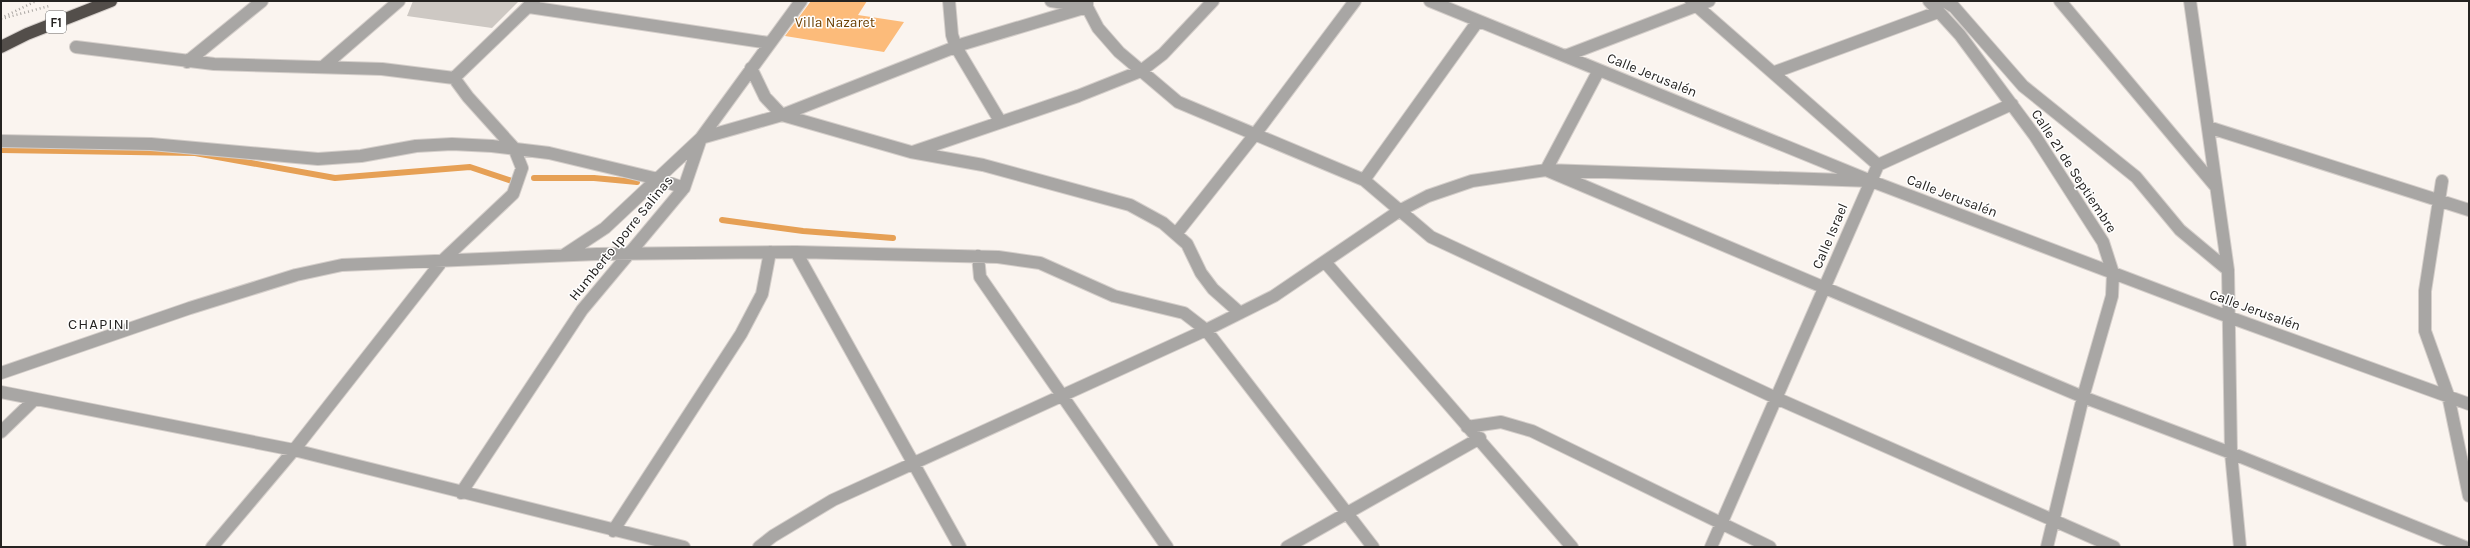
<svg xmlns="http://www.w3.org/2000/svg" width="2470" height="548" viewBox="0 0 2470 548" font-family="Karla,sans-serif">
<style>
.green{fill:#fcbb7a}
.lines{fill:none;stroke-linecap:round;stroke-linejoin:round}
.stream{stroke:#e6a055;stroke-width:6}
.building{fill:#cdc8c3}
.minor-casing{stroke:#d4ceca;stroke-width:14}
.highway-casing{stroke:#d4ceca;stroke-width:14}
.path{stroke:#a8a4a0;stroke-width:2.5;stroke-dasharray:1 3;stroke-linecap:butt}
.minor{stroke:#a8a6a4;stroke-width:12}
.highway{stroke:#534e4a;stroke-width:12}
.labels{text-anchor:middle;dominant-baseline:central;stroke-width:3;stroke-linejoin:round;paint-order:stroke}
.shield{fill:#fff;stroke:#666564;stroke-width:1}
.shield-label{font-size:13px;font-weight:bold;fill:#252321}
.park-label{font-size:14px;fill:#6b3e00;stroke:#fff}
.street-label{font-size:14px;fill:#252321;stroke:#fff}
.neighbourhood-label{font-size:15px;letter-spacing:1px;fill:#252321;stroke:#fff}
</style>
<rect width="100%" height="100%" fill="#faf4ef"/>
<path class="green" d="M811,1H867L858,15L904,22L884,52L785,36Z"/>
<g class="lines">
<path class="stream" d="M1,150L195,153L335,178L470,167L512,181
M534,178H594L637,182
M722,220L803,231L893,238"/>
</g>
<path class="building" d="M413,1H519L492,28L407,16Z"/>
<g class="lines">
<defs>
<path id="minor" d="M949,1L952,35L956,47L1000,121
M1051,1L1084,6
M1087,1V7L1098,28L1119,52L1178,102L1364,180L1431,237L1776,398L2114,547
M1430,1L1871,181L2229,317L2469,404
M1691,1L1878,165L1711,547
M1929,1L1960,35L2035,136L2103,242L2113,273L2112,296L2083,397L2047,547
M1944,1L1954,7L2023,86L2136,177L2180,230L2228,270
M2060,1L2216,187
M2190,1L2228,270L2231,453L2240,547
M529,7L769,43
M76,47L214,64L382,69L454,78L468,97L514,148L522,168L513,194L443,260L294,450L212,547
M1565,56L1709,1
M187,62L262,1
M325,65L399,1
M751,68L765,97L782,115L911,152L983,165L1130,205L1163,223L1187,244L1201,273L1213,289L1240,313
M1599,70L1546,170L2083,397L2231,453L2465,547
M1775,72L1938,12
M454,78L534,1
M2208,127L2469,210
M1,141L151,144L318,159L361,156L416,146L452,144L492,146L549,153L658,179L684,188
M913,152L1078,96L1141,71L1163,54L1213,1
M1878,165L2012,104
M1364,180L1478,21
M2442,181L2425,291V331L2448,395L2469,496
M1176,234L1256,133L1355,1
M796,252L960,547
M564,255L605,228L701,138L782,115L963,44L1087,7
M978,256L980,277L1167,547
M1325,262L1572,547
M1,373L190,308L296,275L342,265L597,254L796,252L998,257L1040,263L1114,296L1184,313L1206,330L1373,547
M1,392L294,450L684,547
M1467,427L1501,422L1532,431L1770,547
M1,432L35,399
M461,493L582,310L684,188L701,138L801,1
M613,531L741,334L762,294L770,252
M759,547L773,536L833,500L1206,330L1274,296L1399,211L1428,196L1472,181L1546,170L1871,181
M1287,547L1480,438"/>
<path id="highway" d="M1,47L27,34L111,1"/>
</defs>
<use href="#minor" class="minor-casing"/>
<use href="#highway" class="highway-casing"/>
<path class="path" d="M1,18L36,1
M1,19L49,6"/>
<use href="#minor" class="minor"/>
<use href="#highway" class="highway"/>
</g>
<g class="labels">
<rect class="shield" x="46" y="11" width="20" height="22" rx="3"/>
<g class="shield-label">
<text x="56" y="22">F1</text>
</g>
<g class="park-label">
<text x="835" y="22">Villa Nazaret</text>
</g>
<g class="street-label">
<text transform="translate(1652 75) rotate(22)">Calle Jerusalén</text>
<text transform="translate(2074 171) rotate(57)">Calle 21 de Septiembre</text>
<text transform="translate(1952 196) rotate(21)">Calle Jerusalén</text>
<text transform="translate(1830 236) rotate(-67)">Calle Israel</text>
<text transform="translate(621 238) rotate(-51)">Humberto Iporre Salinas</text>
<text transform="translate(2255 310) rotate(20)">Calle Jerusalén</text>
</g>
<g class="neighbourhood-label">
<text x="99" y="324">CHAPINI</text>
</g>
</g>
<rect width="2470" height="548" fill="none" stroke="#252321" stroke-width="4"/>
</svg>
